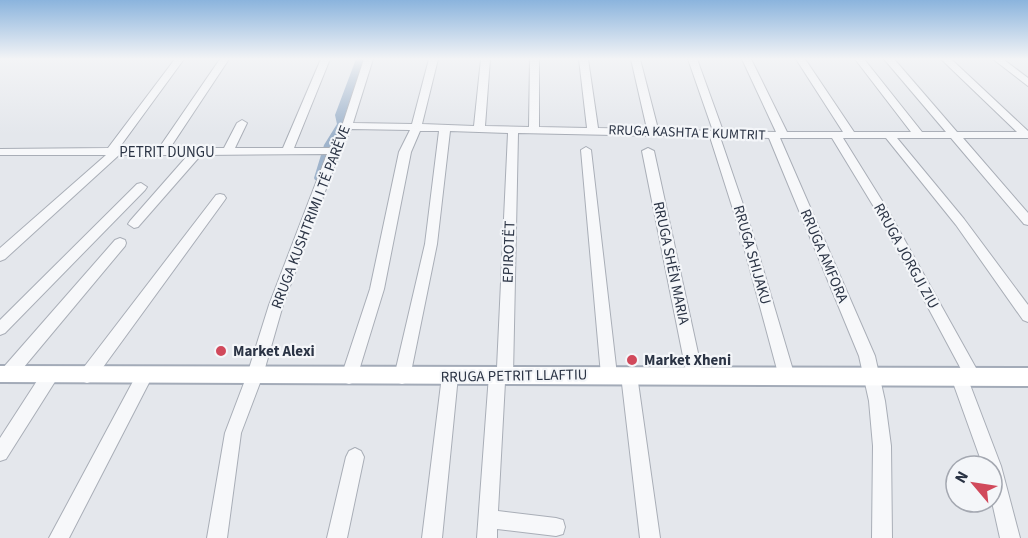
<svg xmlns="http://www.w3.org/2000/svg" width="1028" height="538" viewBox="0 0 1028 538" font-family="'Source Sans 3',sans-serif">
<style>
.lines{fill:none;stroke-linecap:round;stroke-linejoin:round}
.canal{fill:#9fb4cc;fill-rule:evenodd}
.minor-casing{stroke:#a9aeb7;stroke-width:2}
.major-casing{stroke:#a3abb8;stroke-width:4}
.minor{fill:#f7f8fa;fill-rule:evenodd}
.major{fill:#fff;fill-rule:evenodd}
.poi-dot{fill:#d1495b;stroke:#f4f6f9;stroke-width:2}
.labels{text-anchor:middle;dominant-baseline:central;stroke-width:4.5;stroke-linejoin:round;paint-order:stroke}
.far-street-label{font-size:14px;fill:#2b3445;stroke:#f4f6f9}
.street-label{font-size:15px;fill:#2b3445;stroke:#f4f6f9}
.poi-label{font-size:15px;font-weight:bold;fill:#2b3445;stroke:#f4f6f9;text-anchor:start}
</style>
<rect width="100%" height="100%" fill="#e4e7ec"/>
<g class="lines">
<path class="canal" d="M356,59H364L345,115L347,124L334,145L324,178L323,180H315L314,178L324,145L337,124L335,115Z"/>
<defs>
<path id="minor" d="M175,59H184L119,148H159L220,59H229L170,148H224L237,123L242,120L247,123L235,148H283L321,59H330L294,148H330L342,126L364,59H373L353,123L412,124L429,59H438L422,124L474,126L481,59H490L485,126L529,127L530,59H539V127L587,128L579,59H588L598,128L647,129L631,59H640L658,129L713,131L688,59H697L723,131L776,132L742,59H751L787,132H843L796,59H805L854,132H911L855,59H864L922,132H946L884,59H894L957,132H1017L941,59H951L1028,131V138H963L1028,213V225L1024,224L951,138H897L964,219L1028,305V322L1023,320L956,225L886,138H843L889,212L981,377L979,382L973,384L969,382L1001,466L1020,538H1000L992,502V466H983L951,377L953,372L962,371L877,212L832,138H780L875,356L885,401L891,446L892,538H872L873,446L869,401L859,356L769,138L720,137L750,225L795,377L793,382L787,384L781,382L779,377L738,225L710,137L518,133L513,375L511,380L505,382L498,511L556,518L563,520L565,527L563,534L556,536L497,529V538H477L489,375L491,370L497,368L508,133L450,131L437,244L410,377L408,382L402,384L396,382L394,377L425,244L439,131H420L411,152L384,289L357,377L355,382L349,384L343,382L341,377L370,289L399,152L410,130L351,129L340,151L283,305L263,375L241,433L227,538H207L225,433L247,375L269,305L327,154L201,155L138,227L134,228L128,224L130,221L188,155H119L5,259L0,261V248L106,155H0V149L108,148Z
M993,59H1003L1028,78V86Z
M586,147L591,150L617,375L615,380L609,382L603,380L601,375L581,150Z
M648,148L654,151L703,376L701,381L695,383L689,381L687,376L642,151Z
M141,183L147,187L145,190L5,333L0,335V320L137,184Z
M220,194L224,195L226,198L224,201L93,381L87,383L81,381L79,376L81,371L216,195Z
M120,238L125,240L126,243L125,246L14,379L8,381L2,379L0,374L2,369L115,240Z
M50,368L56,370L58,375L56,380L6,459L0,461V438L44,370Z
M629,368L635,370L637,375L660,538H640L621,375L623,370Z
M450,369L456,371L458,376L442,538H422L442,376L444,371Z
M144,370L150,372L152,377L69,538H49L138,372Z
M355,448L361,451L364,457L347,538H327L346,457L349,451Z"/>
<path id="major" d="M0,366L1028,368V386L0,382Z"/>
</defs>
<use href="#minor" class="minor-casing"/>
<use href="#major" class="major-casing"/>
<use href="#minor" class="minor"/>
<use href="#major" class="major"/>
</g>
<linearGradient id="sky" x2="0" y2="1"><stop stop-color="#8bb4dd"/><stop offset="0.44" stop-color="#f3f4f6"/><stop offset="1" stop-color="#f3f4f6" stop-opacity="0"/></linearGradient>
<rect width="1028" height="134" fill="url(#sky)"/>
<g class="poi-dot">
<circle cx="221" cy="351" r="6"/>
<circle cx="632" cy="360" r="6"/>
</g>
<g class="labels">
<g class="far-street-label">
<text transform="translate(687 133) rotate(2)">RRUGA KASHTA E KUMTRIT</text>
</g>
<g class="street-label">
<text x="167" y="152">PETRIT DUNGU</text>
<text transform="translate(311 217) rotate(-69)">RRUGA KUSHTRIMI I TË PARËVE</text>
<text transform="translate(509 252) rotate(-88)">EPIROTËT</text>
<text transform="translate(752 255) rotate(74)">RRUGA SHIJAKU</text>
<text transform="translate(824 256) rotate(67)">RRUGA AMFORA</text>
<text transform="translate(906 256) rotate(61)">RRUGA JORGJI ZIU</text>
<text transform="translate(671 263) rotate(78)">RRUGA SHËN MARIA</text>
<text transform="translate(514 376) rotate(-1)">RRUGA PETRIT LLAFTIU</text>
</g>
<g class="poi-label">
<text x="233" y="351">Market Alexi</text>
<text x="644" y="360">Market Xheni</text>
</g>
</g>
<g transform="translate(974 484) rotate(299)"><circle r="28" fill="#f4f6f9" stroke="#a4a8b1" stroke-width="1.5"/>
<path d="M0-4.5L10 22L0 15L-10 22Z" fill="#d1495b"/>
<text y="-9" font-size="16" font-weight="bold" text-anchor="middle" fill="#2b3445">N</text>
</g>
</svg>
